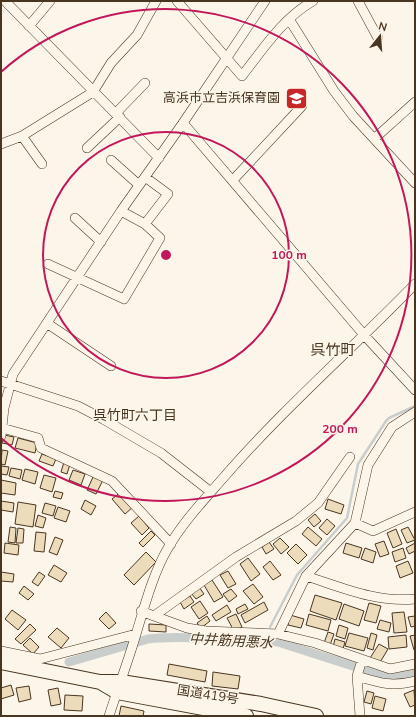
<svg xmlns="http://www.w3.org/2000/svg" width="416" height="717" viewBox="0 0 416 717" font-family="'Nunito Sans','Noto Sans JP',sans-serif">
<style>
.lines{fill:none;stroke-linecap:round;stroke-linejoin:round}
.stream{stroke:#c9cecd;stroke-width:2.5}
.canal{stroke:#c9cecd;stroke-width:9}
.building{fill:#ecdcbc;stroke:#4a3520}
.minor-casing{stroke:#4a3520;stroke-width:10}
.highway-casing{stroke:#4a3520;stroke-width:16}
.minor{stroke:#fbf6e9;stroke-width:9}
.highway{stroke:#fbf6e9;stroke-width:14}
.ring{fill:none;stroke:#c2185b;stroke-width:2}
.labels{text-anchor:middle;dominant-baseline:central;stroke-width:3;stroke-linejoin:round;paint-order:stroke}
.poi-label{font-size:13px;fill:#4a3520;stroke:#fbf6e9;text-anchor:end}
.street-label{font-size:13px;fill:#4a3520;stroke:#fbf6e9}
.neighbourhood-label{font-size:14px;fill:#4a3520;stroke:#fbf6e9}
.water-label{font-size:14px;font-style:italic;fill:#4a3520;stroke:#fbf6e9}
.quarter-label{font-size:15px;fill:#4a3520;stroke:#fbf6e9}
.centre{fill:#c2185b;stroke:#fbf6e9;stroke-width:2}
.ring-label{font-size:12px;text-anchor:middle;font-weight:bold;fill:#c2185b;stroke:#fbf6e9;stroke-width:3;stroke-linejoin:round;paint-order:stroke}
</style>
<rect width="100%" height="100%" fill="#fbf6e9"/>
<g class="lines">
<path class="stream" d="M270,627L297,575L347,518L358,464L386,421L389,418L415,406"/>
<path class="canal" d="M69,662L148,639C168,636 187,638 207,638C231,638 255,637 278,642L387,677L415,672"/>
</g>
<path class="building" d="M4,435L14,437L12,445L2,443Z
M18,438L37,443L35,453L15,448Z
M2,450L8,451L5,465L1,464Z
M42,454L56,459L53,466L39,461Z
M64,462L70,464L67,474L61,472Z
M1,466L9,467L7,475L1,474Z
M11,468L22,470L20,479L9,476Z
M25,469L38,472L35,484L22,480Z
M73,470L85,474L81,485L69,480Z
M44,475L56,478L52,492L40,488Z
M94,475L103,480L96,494L87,490Z
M1,480L16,483L15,495L1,493Z
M55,491L63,493L61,499L53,497Z
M121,492L133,507L125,514L112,499Z
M328,499L344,505L341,514L325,509Z
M85,500L96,506L91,515L81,509Z
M1,501L14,503L13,512L1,510Z
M18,502L36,505L33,527L15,524Z
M45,503L56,506L53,516L42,513Z
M58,507L70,511L66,522L54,518Z
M315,514L321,521L314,527L308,520Z
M38,515L46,518L43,528L35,526Z
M139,516L149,528L142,535L131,523Z
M327,519L335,526L327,535L319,528Z
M10,527L16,528L15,543L8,542Z
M308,527L322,539L316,546L302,534Z
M408,527L415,540L407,543L401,530Z
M18,528L24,529L23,543H16Z
M396,529L402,544L393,548L387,533Z
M151,531L155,535L143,547L139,543Z
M36,532L46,533L44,552L34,551Z
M55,537L63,540L57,555L49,552Z
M280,538L289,547L281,554L273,544Z
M384,541L389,554L380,557L375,544Z
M269,542L274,549L266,554L262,547Z
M5,543L19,545L18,555L4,553Z
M346,543L362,548L359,558L343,553Z
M415,543V551L409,554L406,548Z
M296,544L307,555L298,564L287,553Z
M365,548L376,552L373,563L361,559Z
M403,548L406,558L395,562L392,552Z
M146,552L156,562L134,585L124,575Z
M248,558L260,574L251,581L240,564Z
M270,561L281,575L273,580L263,567Z
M408,561L413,573L400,578L396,566Z
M54,565L67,573L61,582L48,575Z
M228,571L236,584L228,588L220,575Z
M1,572L14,574L13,582L1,581Z
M39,572L45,576L38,586L32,582Z
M212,580L223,597L214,602L204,585Z
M253,584L263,597L254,604L243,591Z
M24,586L34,594L28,600L19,593Z
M199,587L204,594L196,599L191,593Z
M231,589L237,596L229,602L223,594Z
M315,595L342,603L336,620L310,611Z
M190,596L194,602L184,609L180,602Z
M200,601L208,613L199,619L191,607Z
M264,602L268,610L245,623L241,615Z
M369,603L381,606L376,623L364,620Z
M245,604L248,609L238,614L236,609Z
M344,604L364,611L359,626L339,619Z
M227,605L231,612L216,621L212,615Z
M12,610L26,620L18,630L5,619Z
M106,612L116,623L109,629L99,619Z
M404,612L407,632L394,633L392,613Z
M236,614L242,627L234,631L227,618Z
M309,614L331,620L328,631L306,625Z
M290,615L304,619L301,628L288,625Z
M207,616L210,621L201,628L197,623Z
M415,616V626L411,627L408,617Z
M380,620L391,623L389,632L377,629Z
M30,624L36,630L21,644L15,639Z
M149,624L166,625V632L149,631Z
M339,625L348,628L345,639L336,636Z
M57,628L69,638L61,648L48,637Z
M328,632L334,634L330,645L324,643Z
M349,633L368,638L364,651L345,646Z
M371,633L377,635L373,650L367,648Z
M406,635L407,647L389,649L388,637Z
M415,635V649L414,650L410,636Z
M30,638L39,647L33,654L23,645Z
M335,639L345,642L343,649L333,647Z
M379,644L388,649L379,664L370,658Z
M169,664L207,671L205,682L167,675Z
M213,672L240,676L238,689L212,686Z
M11,685L14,695L1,699V688Z
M29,686L31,699L19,702L16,688Z
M58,688L61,704L51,706L48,690Z
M414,690L415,705L410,707L404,694Z
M367,691L374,693L371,704L364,702Z
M65,695L83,696L82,711L64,710Z
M375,696L386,699L383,711L372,708Z
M121,706L144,711L143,716H119Z"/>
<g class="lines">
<defs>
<path id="minor" d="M5,1L159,158
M177,1L242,76C263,49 283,18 313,1
M358,1L378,38
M289,19L334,91L353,116L415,183
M29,26L50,1
M116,113L145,83
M183,123L365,336L415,390
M22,136L42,164
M374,139L415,102
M1,144L22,136L93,92L111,63L137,35L156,1
M87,148L120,117
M111,160L139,185
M233,180L302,106
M121,211L145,224
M75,218L101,242
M48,264L124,299L160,238L145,224L168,194L145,177
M48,324L111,366
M1,381L78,406L103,419L161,453L211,492
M2,428L38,438L41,448L112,481L171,544
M1,436L4,408L13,374L121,211L183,123L265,1
M355,523L373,531L415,512
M306,576C341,587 377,603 415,599
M141,611L154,616L236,557L296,521L318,503L350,457
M154,616L187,628L206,631L278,634L315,643L390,669L415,664
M278,634L306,576L355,523L368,465L392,427L415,412
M1,651L40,659L136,634
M357,676C380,683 391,687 415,681
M109,716C117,691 126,667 134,641C143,612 152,575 168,548C183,522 204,500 224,477C283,409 352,349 415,284
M360,716L357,676L362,660"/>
<path id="highway" d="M1,662L100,682H121L261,704L316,716
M102,683L117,692L246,716"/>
</defs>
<use href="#minor" class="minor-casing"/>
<use href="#highway" class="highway-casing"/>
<use href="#minor" class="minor"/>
<use href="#highway" class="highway"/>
</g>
<g class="ring">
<circle cx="166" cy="255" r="123"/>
<path d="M1 72A246 246 0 1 1 1 438"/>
</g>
<defs>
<symbol id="school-square" viewBox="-11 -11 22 22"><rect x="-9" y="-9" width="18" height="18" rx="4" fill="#c62828" stroke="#fbf6e9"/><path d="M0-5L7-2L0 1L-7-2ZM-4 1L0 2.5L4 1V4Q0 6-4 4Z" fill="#fff"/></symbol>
</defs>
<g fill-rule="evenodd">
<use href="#school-square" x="284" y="86" width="25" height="25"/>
</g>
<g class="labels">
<g class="poi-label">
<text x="280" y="98">高浜市立吉浜保育園</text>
</g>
<g class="street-label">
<text transform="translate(208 695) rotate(9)">国道419号</text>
</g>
<g class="neighbourhood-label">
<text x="135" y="415">呉竹町六丁目</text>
</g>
<g class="water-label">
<text transform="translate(231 641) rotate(3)">中井筋用悪水</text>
</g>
<g class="quarter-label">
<text x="333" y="350">呉竹町</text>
</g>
</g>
<circle cx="166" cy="255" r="6" class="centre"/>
<g class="ring-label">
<text x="289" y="259">100 m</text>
<text x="340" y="433">200 m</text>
</g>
<rect width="416" height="717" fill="none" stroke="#4a3520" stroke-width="4"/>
<g transform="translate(380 36) rotate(17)" stroke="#fbf6e9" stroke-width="3" paint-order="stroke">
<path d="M0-3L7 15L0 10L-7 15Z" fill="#4a3520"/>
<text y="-6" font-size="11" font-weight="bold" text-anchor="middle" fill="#4a3520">N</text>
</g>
</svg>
